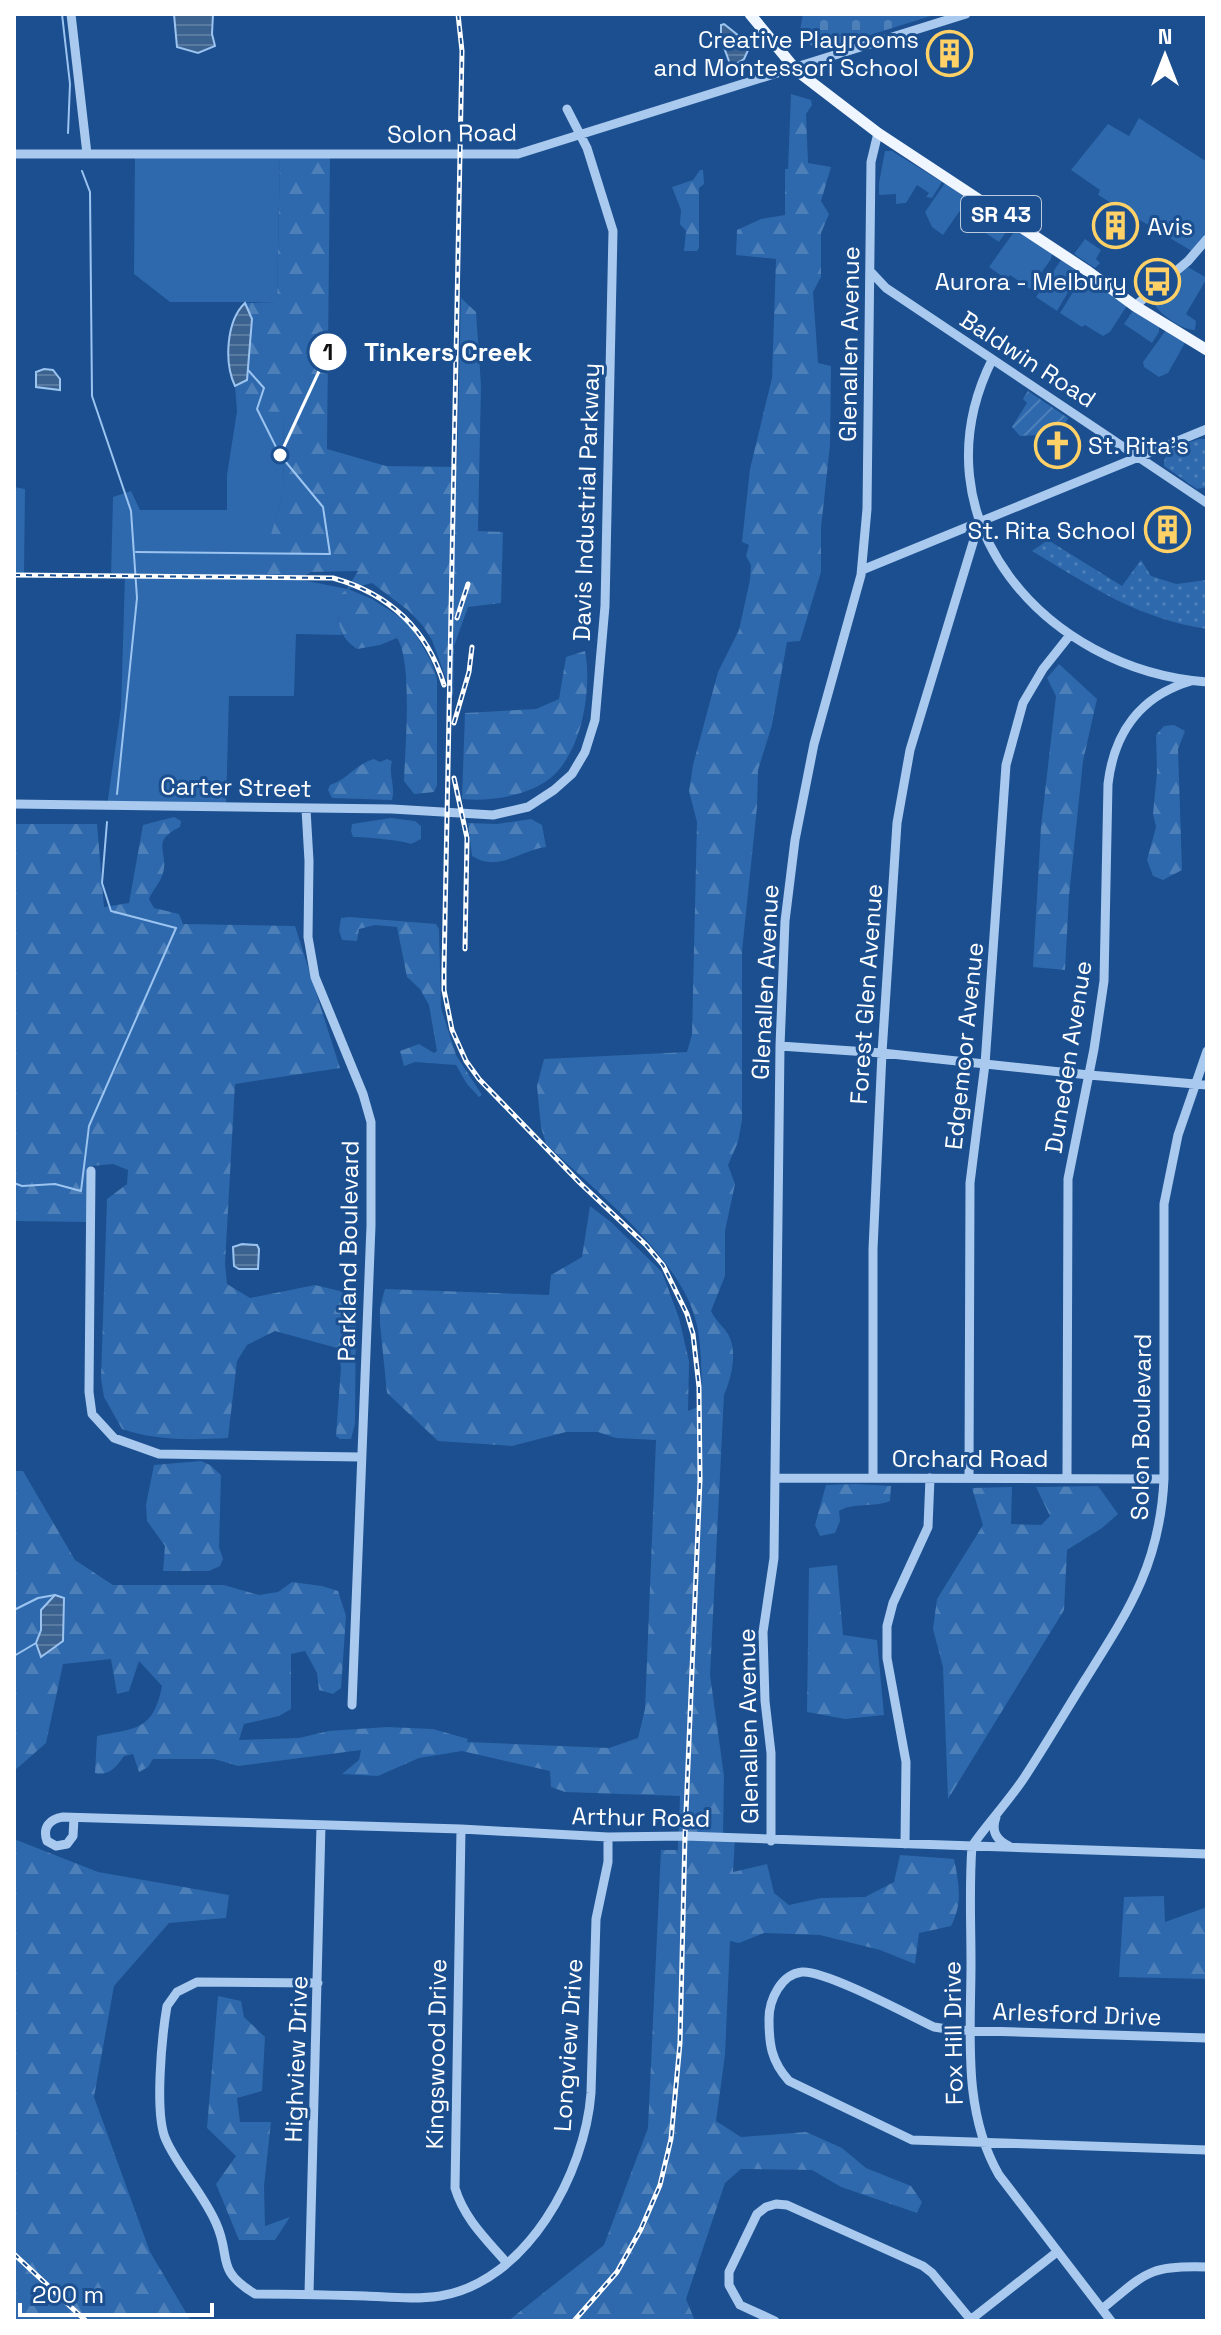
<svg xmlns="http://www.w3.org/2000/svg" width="1221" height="2335" viewBox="0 0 1221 2335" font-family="'Space Grotesk',sans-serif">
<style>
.grass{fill:#2e69ad}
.forest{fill:url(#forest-firs);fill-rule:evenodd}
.cemetery{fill:url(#cemetery-stones)}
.park{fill:url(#park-dots)}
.garden{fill:url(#garden-furrows)}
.water{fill:url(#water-rules);stroke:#9cc4f0;stroke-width:2}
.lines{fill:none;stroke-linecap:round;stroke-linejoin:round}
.stream{stroke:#9cc4f0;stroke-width:2}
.minor{stroke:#a9c9ee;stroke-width:9}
.major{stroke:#f0f6ff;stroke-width:11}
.rail-casing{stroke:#fff;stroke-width:5}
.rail{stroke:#1b4f8f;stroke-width:2;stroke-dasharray:6;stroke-linecap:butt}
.labels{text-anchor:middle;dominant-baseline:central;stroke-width:6;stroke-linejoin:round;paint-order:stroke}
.shield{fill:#1b4f8f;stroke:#bbcadd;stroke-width:2}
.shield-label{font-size:22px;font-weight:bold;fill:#fff}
.poi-label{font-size:24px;fill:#fff;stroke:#1b4f8f;text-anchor:end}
.street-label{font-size:24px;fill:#fff;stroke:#1b4f8f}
.leader{fill:none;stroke:#fff;stroke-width:3}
.callout-dot{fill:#fff;stroke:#1b4f8f;stroke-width:3}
.mark-label{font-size:24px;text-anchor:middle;font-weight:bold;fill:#111}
.callout-label{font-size:26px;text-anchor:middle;font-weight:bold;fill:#fff;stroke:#1b4f8f;stroke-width:6;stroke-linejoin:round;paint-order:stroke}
</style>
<defs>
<pattern id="forest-firs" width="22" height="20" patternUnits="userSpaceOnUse" patternTransform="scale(2)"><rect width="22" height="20" fill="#2e69ad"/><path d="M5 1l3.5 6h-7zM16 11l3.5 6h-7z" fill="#4d80b9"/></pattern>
<pattern id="cemetery-stones" width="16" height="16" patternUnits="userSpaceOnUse" patternTransform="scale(2)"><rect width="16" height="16" fill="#2e69ad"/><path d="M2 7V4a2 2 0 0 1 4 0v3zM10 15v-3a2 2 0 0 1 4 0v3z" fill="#4d80b9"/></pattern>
<pattern id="park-dots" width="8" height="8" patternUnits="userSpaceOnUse" patternTransform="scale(2)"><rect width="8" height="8" fill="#2e69ad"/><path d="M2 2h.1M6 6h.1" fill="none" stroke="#4d80b9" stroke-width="1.8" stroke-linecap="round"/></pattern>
<pattern id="garden-furrows" width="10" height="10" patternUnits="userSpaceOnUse" patternTransform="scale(2)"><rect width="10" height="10" fill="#2e69ad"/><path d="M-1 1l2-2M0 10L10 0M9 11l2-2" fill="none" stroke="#4d80b9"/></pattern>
<pattern id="water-rules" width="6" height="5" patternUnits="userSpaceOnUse" patternTransform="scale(2)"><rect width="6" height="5" fill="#3c6290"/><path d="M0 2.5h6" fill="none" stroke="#597aa1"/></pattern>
</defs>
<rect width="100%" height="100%" fill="#1b4f8f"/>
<path class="grass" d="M1139,118L1207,162V234L1195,253L1098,195L1100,190L1071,170L1108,124L1129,136Z
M885,151H892L942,182L932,198L926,197L929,193L917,185L906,203L896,204V194L879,195V183Z
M135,154H280L277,302H170L134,274Z
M945,183L968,199L943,235L932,227L925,212Z
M970,202L1009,228L999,242L960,216Z
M1016,229L1052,254L1051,259L1030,289L1010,275L1006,279L989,267Z
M1085,239L1101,250L1096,259L1100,263L1095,268L1074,254Z
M1061,260L1077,271L1078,275L1057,311L1036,297Z
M1188,267L1207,278L1186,314L1196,321L1195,330C1182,330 1161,315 1154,304L1156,295Z
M1083,276L1128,304L1110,332L1103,336L1085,325L1082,327L1060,313Z
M1134,309L1159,326V332L1152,343L1124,324Z
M1166,330L1185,343L1168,373L1159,377L1144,367L1143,362Z
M237,411H284L283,493L260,575L304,576L303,580L347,589L338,617L342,635L296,634L294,696H229L226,808L107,806L121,708L125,576H111L113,497L131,491L140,510H227V475Z
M14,487L25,489L24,575H14Z"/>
<path class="forest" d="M791,94L811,100L812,105L806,114L808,163L831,167L821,201L829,214L821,233V277L813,292L818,363L831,366L830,445L821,528V572L800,641L787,642L772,725L758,770L757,807L742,951V1120L738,1142L728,1165L735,1184L725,1231V1276L711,1311C716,1322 726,1328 730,1338C737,1356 731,1378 724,1395L710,1675L724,1776L723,1838L735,1839L733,1872L767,1864L774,1893L789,1905L821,1898L865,1897L894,1882L900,1855L954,1859C959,1884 963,1903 951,1926L919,1933L915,1964L880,1950L820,1935L764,1933L739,1943L730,1941L725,2055L716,2121L741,2137L806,2132L842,2148L866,2168L911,2186L922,2202L917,2213L841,2187L812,2170L741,2169L725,2183L686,2299L695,2321H508L604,2245L648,2128L661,1850H678L680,1796L565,1792L551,1787L550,1771L462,1751L419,1758L378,1776L342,1774L359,1760L361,1750L238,1766L214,1759H153L148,1767L139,1772L133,1754L124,1756C116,1767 110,1776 95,1773L97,1736C136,1728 153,1731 162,1686L139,1661L129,1691L117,1694L111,1659L63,1664L46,1743L14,1771V1471H23L75,1560L113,1585H224L259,1595L278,1592L292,1582L322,1586L338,1591L346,1616L341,1688L333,1694L319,1690L317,1673L305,1651L291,1654V1709L279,1716L244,1724L239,1740L299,1738L329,1731L387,1727L433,1729L468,1739L467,1742L609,1748L638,1738L645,1709L656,1440L616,1438L598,1432H566L512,1446L438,1441L387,1393L380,1324V1307L385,1289L549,1295L551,1275L582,1257L590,1206L611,1222L662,1272L679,1318L689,1361L688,1411L702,1405C701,1375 703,1343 694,1314C672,1250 594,1190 546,1144L541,1127L537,1086L544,1059L687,1052L692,1034L697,822L689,791L693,765L718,672L739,630L750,580L751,565L746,556L749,545L742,542L750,469L772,378L776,259L736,255L737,230L761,219L785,215V169H788ZM41,1610L64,1633L42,1656L36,1643L41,1630Z
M280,154L330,155L327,449L386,466L457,467L461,298L476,312L481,386L478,531L503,532L501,603L468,607L454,646L453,698L432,640L423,626L409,611L372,583L348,589L372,599L409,623L431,661L437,679V785L434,792L414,794L404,781C405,749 413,662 397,638L380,645L357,649C337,636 337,619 339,596L347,589L358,571L311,572L304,576H259L283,493L284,412L237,411L235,386L247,380L252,319L245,303L277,302Z
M700,170H703L704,184L699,188V248L697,251H684L686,231L680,224L681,210L672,187L693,180Z
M585,651C592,687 583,746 555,774C534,795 492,802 462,799L465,713L536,709L559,699L566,657Z
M1059,664L1097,699L1083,761L1069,896L1065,970L1033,967L1041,827L1056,696L1047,678Z
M1174,725L1185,731L1178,749L1182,870L1163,880L1153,876L1147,860L1156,827L1153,814L1157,772L1156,735L1164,726Z
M374,759L380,762L387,759L392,761C388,775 396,787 392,800L332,798L328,790L330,785C348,779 356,764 374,759Z
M174,817L181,821L180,827C148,842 171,853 162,876C159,884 152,891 149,899L154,908L179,914L183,924L295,926L340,1068L235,1084L225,1264L227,1284L250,1298L315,1285L356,1295L355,1424L351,1439H340L336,1436L341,1367L337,1348L275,1331L247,1345L237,1361L228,1438C192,1440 157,1441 122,1429L104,1397L101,1378L107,1199L127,1184L128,1170L113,1164L91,1166V1222L14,1221V824H97L104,907L129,903L143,825Z
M391,818L415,821L421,826V839L411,844C401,840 364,837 353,837L351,831L352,824Z
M531,819L542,825L546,847C521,850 497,873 472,856L468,823L497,824Z
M349,917L436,924L439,929L441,1008L456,1055L482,1095L479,1097L467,1084L456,1065L415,1062L404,1066L400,1051L419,1044L434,1053L437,1051L429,1005L420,989L407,977L397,927L375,925L359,929L357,941L342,940L339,930L341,918Z
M201,1461L210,1465L221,1475L219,1547L223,1559L220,1566L209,1571H163L165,1546L147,1521L146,1505L154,1465Z
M856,1484L891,1486L890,1501C873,1508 854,1502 839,1511L840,1521L835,1533L820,1536L815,1525L826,1485Z
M1098,1486L1118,1514L1102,1528L1067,1550L1064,1610L948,1799L943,1667L933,1629L937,1599L983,1525L972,1488L1012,1487L1011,1524L1041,1525L1050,1516L1036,1487Z
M837,1565L843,1635L877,1640L884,1715L845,1719L807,1712L809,1568Z
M14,1839L98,1872L229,1895L226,1918L169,1923L114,1986L94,2097L150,2252L191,2321H14Z
M1164,1896L1165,1922L1207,1907V1979L1119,1977L1124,1897Z
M218,1996L241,2001L244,2017L265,2037L262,2091L237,2098L240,2122H271L264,2186L265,2226L290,2217L275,2240H239L216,2184L236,2156L207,2128Z"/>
<path class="cemetery" d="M803,14H937L819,51L799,36Z"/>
<path class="park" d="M1199,439H1207V487L1197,489L1164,466C1163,447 1184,445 1199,439Z
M1048,540L1122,586L1141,560L1151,576L1176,584L1207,580V629C1139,619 1090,586 1032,551Z"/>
<path class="garden" d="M1028,391L1068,418L1065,424L1050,423L1039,435L1020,436L1012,427L1027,403L1023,399Z"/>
<path class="water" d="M174,14H213L212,34L215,46L198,53L177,47Z
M724,24L744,40L749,48L744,59L734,65L730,64L721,39V25Z
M245,303L252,319L247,380L235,386C224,363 226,321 245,303Z
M44,369L53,370L60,379V390L36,387V372Z
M242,1244L257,1245L259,1249L258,1269H239L234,1266L233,1247Z
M55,1595L64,1598L63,1641L41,1657L36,1643L41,1630V1610Z"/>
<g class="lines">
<path class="stream" d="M62,14L70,84L68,133
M82,171L90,192L92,396L131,511L137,598L117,794
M136,552L330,554L323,507L280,455L257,409L264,388L248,370
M14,1183L22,1186L55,1184L81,1191L89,1126L176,928L111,911L102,883L107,822
M14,1610L38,1598L55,1595
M14,1656L36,1643"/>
<path class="minor" d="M71,14L87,154
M14,154H518L966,14
M870,271L886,288L1207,503
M1135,306L1188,261L1207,239
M992,360C913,519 1045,670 1207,682
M862,570L1207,429
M14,804L392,809L493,815L528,807L554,790L572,774L585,752L595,720L605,606L613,231L587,148L567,109
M306,809L309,861L308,937L315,977L363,1094L371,1122V1226L352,1705
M780,1046L882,1053L1089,1075L1207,1085
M91,1171L89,1392L92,1414L114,1438L159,1454L361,1457
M969,1477L970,1183L985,1064L1006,765L1023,703L1043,669L1070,635
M1067,1477L1068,1179L1094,1049L1104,981L1108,784C1114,733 1140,696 1191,681
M776,1478L1164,1479
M873,1478V1249L882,1053L897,823L910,750L979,523
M996,1817C991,1831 996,1840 1009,1846
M74,1818L73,1836L67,1844L56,1846L47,1841C42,1827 50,1819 63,1817L461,1829L608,1837L685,1836L1207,1854
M461,1829L455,2188C464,2218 485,2238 506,2262
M771,1841V1753L765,1701L763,1632L774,1558L780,1046L785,921L795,840L814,744L861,575L867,509L871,162L878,133
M905,1844L906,1762L887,1658V1626L893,1603L928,1527L930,1478
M972,1846C988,1823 1008,1802 1024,1778C1045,1746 1065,1712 1085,1680C1129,1610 1160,1564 1164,1479V1204L1178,1135L1207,1051
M972,1846C969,1885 971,1924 971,1963C971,2035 962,2111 999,2175L1111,2321
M318,1983L197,1982L177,1992L167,2006C162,2035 154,2115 166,2140C179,2169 203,2193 216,2223C232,2258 214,2269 255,2294C292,2294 329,2295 366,2296C390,2297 415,2300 440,2296C527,2282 585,2173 591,2093L596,1919L608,1862V1837
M1207,2038L953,2030L934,2027C909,2015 825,1970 802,1972C781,1974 769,2000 769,2019C769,2044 771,2061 789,2081L912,2140L1207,2150
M309,2294L321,1825
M1102,2309C1146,2273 1148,2265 1207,2267
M775,2321L740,2305L729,2285V2272L757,2214L766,2207L776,2204L787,2205L923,2266L932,2273L971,2320
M969,2321L1057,2252"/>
<path class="major" d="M750,14L797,71L878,133L1086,270L1135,306L1207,350"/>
<defs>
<path id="rail" d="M458,14L462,51L444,970V990L452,1030L466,1061L479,1079L580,1183L646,1245L663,1265L687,1314L693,1334L699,1387L700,1480L685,1836L680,2043L671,2139L660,2185L641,2229L617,2272L574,2321
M14,575L333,578C390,594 427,629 444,685
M457,618L468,584
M454,723L469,672L472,647
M454,778L467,838L465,949
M14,2254L86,2321"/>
</defs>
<use href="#rail" class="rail-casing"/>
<use href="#rail" class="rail"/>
</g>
<defs>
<symbol id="building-ring" viewBox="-11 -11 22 22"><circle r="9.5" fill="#1b4f8f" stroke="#ffd166" stroke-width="1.5"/><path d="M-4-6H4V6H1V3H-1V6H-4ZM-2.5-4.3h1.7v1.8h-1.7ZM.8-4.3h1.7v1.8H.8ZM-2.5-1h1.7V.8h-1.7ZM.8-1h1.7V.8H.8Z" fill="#ffd166"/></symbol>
<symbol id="bus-ring" viewBox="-11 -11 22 22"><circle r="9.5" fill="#1b4f8f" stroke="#ffd166" stroke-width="1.5"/><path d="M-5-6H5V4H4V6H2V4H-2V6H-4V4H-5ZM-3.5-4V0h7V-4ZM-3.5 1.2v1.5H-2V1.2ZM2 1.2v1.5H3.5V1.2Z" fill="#ffd166"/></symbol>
<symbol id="church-ring" viewBox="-11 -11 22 22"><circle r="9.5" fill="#1b4f8f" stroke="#ffd166" stroke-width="1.5"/><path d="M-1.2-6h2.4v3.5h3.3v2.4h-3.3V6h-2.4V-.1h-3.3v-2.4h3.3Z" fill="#ffd166"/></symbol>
</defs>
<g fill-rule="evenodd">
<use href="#building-ring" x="924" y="28" width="51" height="51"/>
<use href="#building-ring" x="1090" y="200" width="51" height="51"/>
<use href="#bus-ring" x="1132" y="256" width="51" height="51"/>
<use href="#church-ring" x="1032" y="420" width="51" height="51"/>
<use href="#building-ring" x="1142" y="504" width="51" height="51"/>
</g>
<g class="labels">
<rect class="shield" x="961" y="196" width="80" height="36" rx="6"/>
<g class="shield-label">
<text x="1001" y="214">SR 43</text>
</g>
<g class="poi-label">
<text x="919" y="39">Creative Playrooms<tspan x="919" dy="28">and Montessori School</tspan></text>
<text x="1147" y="226" text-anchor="start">Avis</text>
<text x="1127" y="281">Aurora - Melbury</text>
<text x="1088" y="445" text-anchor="start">St. Rita's</text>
<text x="1136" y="530">St. Rita School</text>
</g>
<g class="street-label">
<text transform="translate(452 133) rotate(-1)">Solon Road</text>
<text transform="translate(849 344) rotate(-89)">Glenallen Avenue</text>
<text transform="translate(1028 359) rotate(33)">Baldwin Road</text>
<text transform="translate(586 502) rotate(-88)">Davis Industrial Parkway</text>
<text transform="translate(236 787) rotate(1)">Carter Street</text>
<text transform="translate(765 982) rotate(-87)">Glenallen Avenue</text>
<text transform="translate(866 994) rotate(-86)">Forest Glen Avenue</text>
<text transform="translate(964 1046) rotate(-84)">Edgemoor Avenue</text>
<text transform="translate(1068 1057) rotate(-81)">Duneden Avenue</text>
<text transform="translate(348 1251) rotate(-89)">Parkland Boulevard</text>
<text transform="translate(1141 1427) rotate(-89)">Solon Boulevard</text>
<text x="970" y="1458">Orchard Road</text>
<text transform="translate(748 1726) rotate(-91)">Glenallen Avenue</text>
<text transform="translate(641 1817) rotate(1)">Arthur Road</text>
<text transform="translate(1077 2014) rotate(2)">Arlesford Drive</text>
<text transform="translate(953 2033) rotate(-91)">Fox Hill Drive</text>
<text transform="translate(568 2045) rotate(-86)">Longview Drive</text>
<text transform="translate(436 2054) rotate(-89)">Kingswood Drive</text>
<text transform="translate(296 2059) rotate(-88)">Highview Drive</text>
</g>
</g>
<path class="leader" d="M280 455L328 352"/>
<g class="callout-dot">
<circle cx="280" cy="455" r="8"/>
<circle cx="328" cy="352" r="20"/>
</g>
<g class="mark-label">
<text x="328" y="360">1</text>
</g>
<g class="callout-label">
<text x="448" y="361">Tinkers Creek</text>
</g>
<rect width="1221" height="2335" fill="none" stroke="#ffffff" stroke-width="32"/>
<g transform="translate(1165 56)" stroke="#1b4f8f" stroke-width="6" paint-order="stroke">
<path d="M0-6L14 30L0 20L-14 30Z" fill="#ffffff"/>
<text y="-12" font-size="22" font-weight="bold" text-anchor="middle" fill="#ffffff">N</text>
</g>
<path d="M20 2303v12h192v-12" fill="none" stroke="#ffffff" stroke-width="4"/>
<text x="32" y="2303" font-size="24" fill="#ffffff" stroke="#1b4f8f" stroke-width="6" paint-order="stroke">200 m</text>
</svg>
